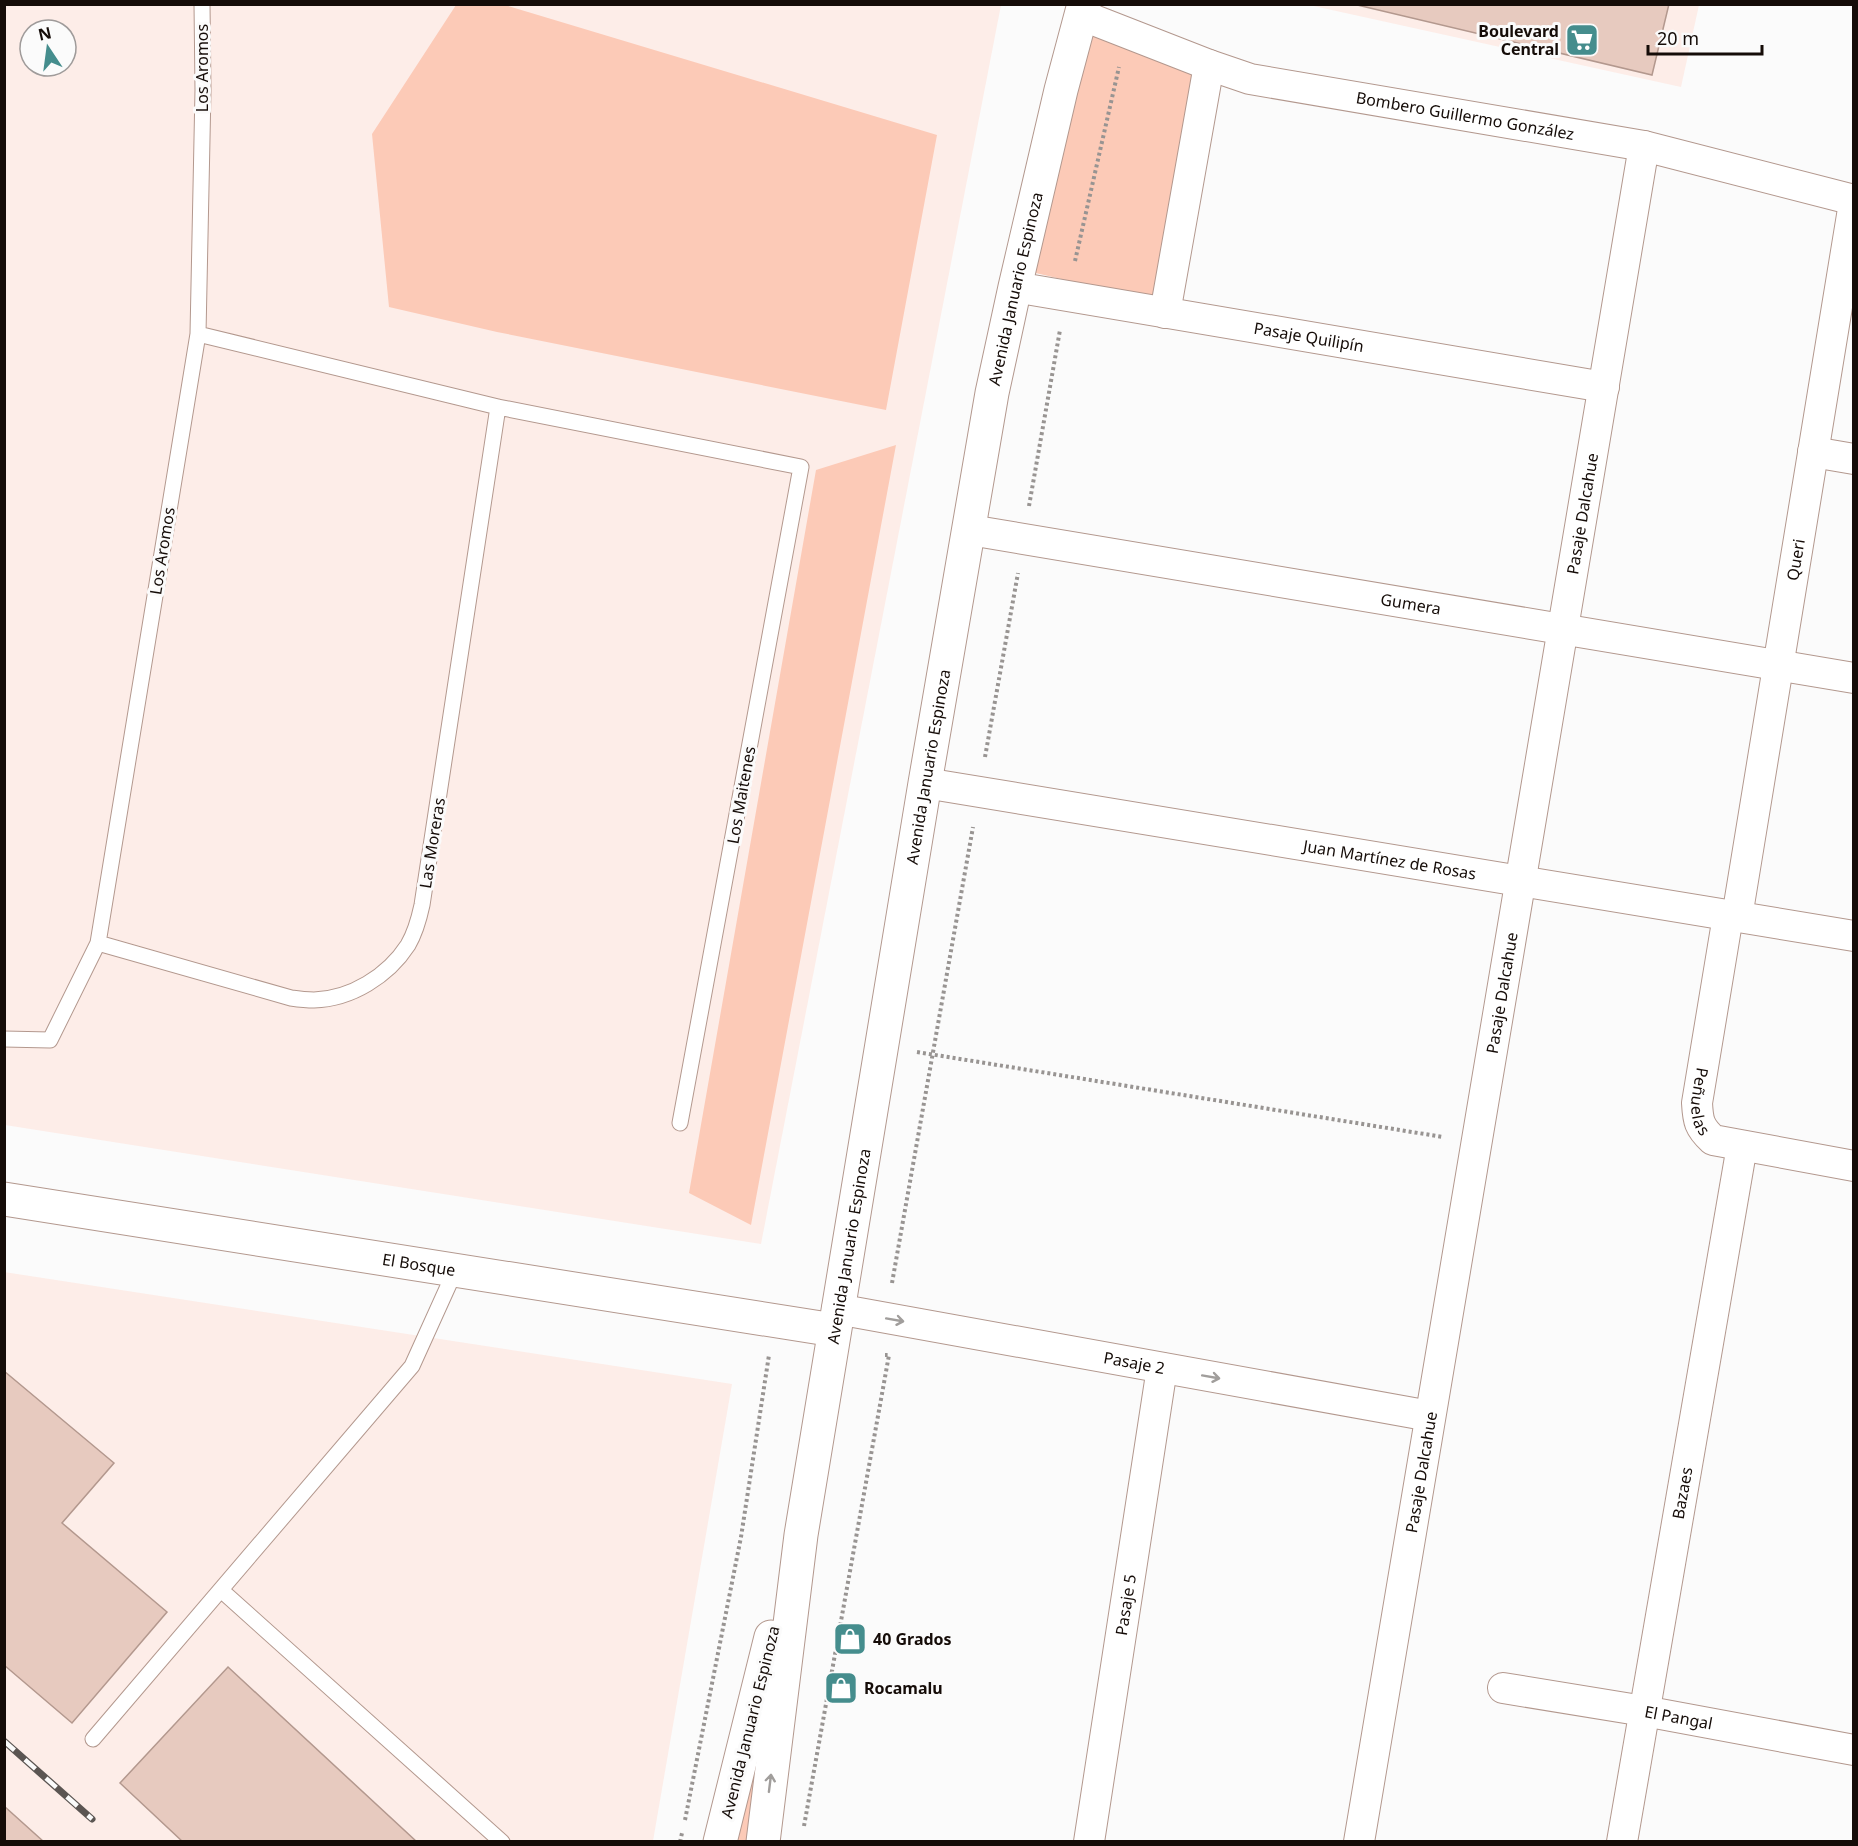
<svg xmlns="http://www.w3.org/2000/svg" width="1858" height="1846" viewBox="0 0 1858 1846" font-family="'Noto Sans',sans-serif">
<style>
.built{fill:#fdede8;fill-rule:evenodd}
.green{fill:#fccab7}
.building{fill:#e7cabf;stroke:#b3988e;stroke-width:1.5}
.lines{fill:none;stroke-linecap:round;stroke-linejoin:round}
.service-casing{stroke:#b3988e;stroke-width:17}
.minor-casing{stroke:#b3988e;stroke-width:32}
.tertiary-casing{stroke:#b3988e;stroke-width:35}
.secondary-casing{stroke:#b3988e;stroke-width:35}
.path{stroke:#989492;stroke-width:4;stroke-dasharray:3 3;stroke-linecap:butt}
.service{stroke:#fff;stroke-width:15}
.minor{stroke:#fff;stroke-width:30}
.tertiary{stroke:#fff;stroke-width:33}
.secondary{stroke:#fff;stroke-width:33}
.rail-casing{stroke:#5b5552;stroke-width:7}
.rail{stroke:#fbfbfb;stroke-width:4.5;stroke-dasharray:14;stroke-linecap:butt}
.oneway{stroke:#a19e9c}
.labels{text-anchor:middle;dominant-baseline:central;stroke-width:6;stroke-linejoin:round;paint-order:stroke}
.poi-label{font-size:16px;font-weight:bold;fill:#150c08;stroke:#fbfbfb;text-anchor:start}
.street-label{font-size:16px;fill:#150c08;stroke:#fbfbfb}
</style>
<rect width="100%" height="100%" fill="#fbfbfb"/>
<path class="built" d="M4,5H1001L761,1244L5,1125ZM30,30H66V66H30Z
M1309,5H1699L1681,87Z
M4,1272L732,1384L653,1841H5Z"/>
<path class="green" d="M505,5L937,135L886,410L497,332L389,307L372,134L456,5Z
M1091,27L1199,75L1156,301L1031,272Z
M896,445L751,1225L689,1193L816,470Z
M756,1758L748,1841L733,1842Z"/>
<path class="building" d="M1353,4H1669L1652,75Z
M4,1371L114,1463L62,1523L167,1612L72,1723L4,1665Z
M228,1667L417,1842H183L120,1783Z
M4,1806L44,1842H4Z"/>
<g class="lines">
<defs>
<path id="service" d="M198,334L498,407L801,467L680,1123
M98,943L291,998C298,999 306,1000 314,1000C351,999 388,976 408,945C415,933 419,919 422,905L498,407
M4,1039L50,1040L98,943L198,334L203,90L202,4
M221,1590L502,1842
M93,1739L412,1366L455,1271"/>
<g id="minor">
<path id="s1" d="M1081,15L1209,65L1250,79L1644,146L1854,200"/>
<path id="s2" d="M1015,287L1604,387"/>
<path d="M1165,313L1209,65"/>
<path d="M1813,452L1854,459"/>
<path id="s3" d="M970,530L1854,678"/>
<path id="s4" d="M925,783L1854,936"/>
<path id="s5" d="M1728,916L1697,1103C1698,1121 1699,1127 1713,1140L1854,1166"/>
<path id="s6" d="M1737,917L1854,203"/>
<path id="s7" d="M837,1309L1430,1416"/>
<path id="s8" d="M1503,1688L1644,1711L1854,1750"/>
<path id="s9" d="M1089,1842L1162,1368"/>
<path id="s10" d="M1359,1842L1644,146"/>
<path id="s11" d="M1622,1842L1742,1146"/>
</g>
<g id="tertiary">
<path id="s12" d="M4,1199L834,1330"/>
</g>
<g id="secondary">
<path d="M720,1842L771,1637"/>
<path id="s13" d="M763,1842L801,1535L925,783L992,393L1015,287L1061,90L1084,4"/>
</g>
</defs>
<use href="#service" class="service-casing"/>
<use href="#minor" class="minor-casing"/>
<use href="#tertiary" class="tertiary-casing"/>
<use href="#secondary" class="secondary-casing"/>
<path class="path" d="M1075,261L1119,67
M1029,506L1060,330
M985,757L1018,573
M917,1052L1443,1137
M892,1283L973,827
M685,1820L741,1537L769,1355
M804,1826L889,1355H885
M680,1842L682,1833"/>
<use href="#service" class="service"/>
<use href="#minor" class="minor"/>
<use href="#tertiary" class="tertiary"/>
<use href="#secondary" class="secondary"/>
<defs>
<path id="rail" d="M4,1741L92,1819"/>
</defs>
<use href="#rail" class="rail-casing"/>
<use href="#rail" class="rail"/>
</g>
<defs><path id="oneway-shaft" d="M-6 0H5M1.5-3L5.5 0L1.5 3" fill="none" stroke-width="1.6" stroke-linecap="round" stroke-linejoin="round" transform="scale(1.5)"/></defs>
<g class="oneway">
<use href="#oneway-shaft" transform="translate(895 1320) rotate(10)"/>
<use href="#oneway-shaft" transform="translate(1211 1377) rotate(10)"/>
<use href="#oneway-shaft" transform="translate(770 1783) rotate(-83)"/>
</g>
<defs>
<symbol id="supermarket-square" viewBox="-11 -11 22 22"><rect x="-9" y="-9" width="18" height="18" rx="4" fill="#458d8d" stroke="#fbfbfb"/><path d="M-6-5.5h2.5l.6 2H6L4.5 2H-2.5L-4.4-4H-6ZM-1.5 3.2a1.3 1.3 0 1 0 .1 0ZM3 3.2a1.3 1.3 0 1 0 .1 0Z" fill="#fff"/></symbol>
<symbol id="shop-square" viewBox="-11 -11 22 22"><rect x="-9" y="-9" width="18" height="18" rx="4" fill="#458d8d" stroke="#fbfbfb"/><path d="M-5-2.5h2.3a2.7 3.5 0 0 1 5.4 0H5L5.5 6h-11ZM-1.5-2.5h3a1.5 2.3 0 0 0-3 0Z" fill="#fff"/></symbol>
</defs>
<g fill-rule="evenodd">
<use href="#supermarket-square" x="1563" y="21" width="38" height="38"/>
<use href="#shop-square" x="831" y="1620" width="38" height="38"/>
<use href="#shop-square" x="822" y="1669" width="38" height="38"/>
</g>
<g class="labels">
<g class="poi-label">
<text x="1559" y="31" text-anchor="end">Boulevard<tspan x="1559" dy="18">Central</tspan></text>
<text x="873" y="1639">40 Grados</text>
<text x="864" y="1688">Rocamalu</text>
</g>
<g class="street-label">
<text transform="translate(202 68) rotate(-90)">Los Aromos</text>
<text stroke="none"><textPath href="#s1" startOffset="399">Bombero Guillermo González</textPath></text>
<text stroke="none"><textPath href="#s13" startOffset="1574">Avenida Januario Espinoza</textPath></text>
<text stroke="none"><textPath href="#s2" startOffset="298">Pasaje Quilipín</textPath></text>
<text stroke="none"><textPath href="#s10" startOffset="1347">Pasaje Dalcahue</textPath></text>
<text transform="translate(162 551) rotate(-81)">Los Aromos</text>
<text stroke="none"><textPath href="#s6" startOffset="362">Queri</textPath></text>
<text stroke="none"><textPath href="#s3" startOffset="447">Gumera</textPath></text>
<text stroke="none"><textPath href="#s13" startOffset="1088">Avenida Januario Espinoza</textPath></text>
<text transform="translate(741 795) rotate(-80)">Los Maitenes</text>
<text transform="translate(432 843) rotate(-81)">Las Moreras</text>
<text stroke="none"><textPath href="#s4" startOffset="471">Juan Martínez de Rosas</textPath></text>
<text stroke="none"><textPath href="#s10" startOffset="861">Pasaje Dalcahue</textPath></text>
<text stroke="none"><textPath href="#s5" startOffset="188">Peñuelas</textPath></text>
<text stroke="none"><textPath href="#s13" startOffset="602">Avenida Januario Espinoza</textPath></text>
<text stroke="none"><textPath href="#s12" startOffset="420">El Bosque</textPath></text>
<text stroke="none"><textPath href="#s7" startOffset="302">Pasaje 2</textPath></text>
<text stroke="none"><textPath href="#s10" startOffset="375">Pasaje Dalcahue</textPath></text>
<text stroke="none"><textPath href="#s11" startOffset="354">Bazaes</textPath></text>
<text stroke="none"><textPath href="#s9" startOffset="240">Pasaje 5</textPath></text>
<text stroke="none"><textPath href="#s8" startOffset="178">El Pangal</textPath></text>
<text transform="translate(750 1722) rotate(-76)">Avenida Januario Espinoza</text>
</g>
</g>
<rect width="1858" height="1846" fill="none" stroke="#150c08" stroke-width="12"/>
<g transform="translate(48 48) rotate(347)"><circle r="28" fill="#fbfbfb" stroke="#9f9b9a" stroke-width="1.5"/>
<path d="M0-4.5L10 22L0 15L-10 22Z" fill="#458d8d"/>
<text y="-9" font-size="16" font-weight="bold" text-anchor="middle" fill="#150c08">N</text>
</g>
<path d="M1648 45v9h114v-9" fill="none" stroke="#150c08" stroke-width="3"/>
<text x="1657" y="45" font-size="18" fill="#150c08" stroke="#fbfbfb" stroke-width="4.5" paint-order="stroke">20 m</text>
</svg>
